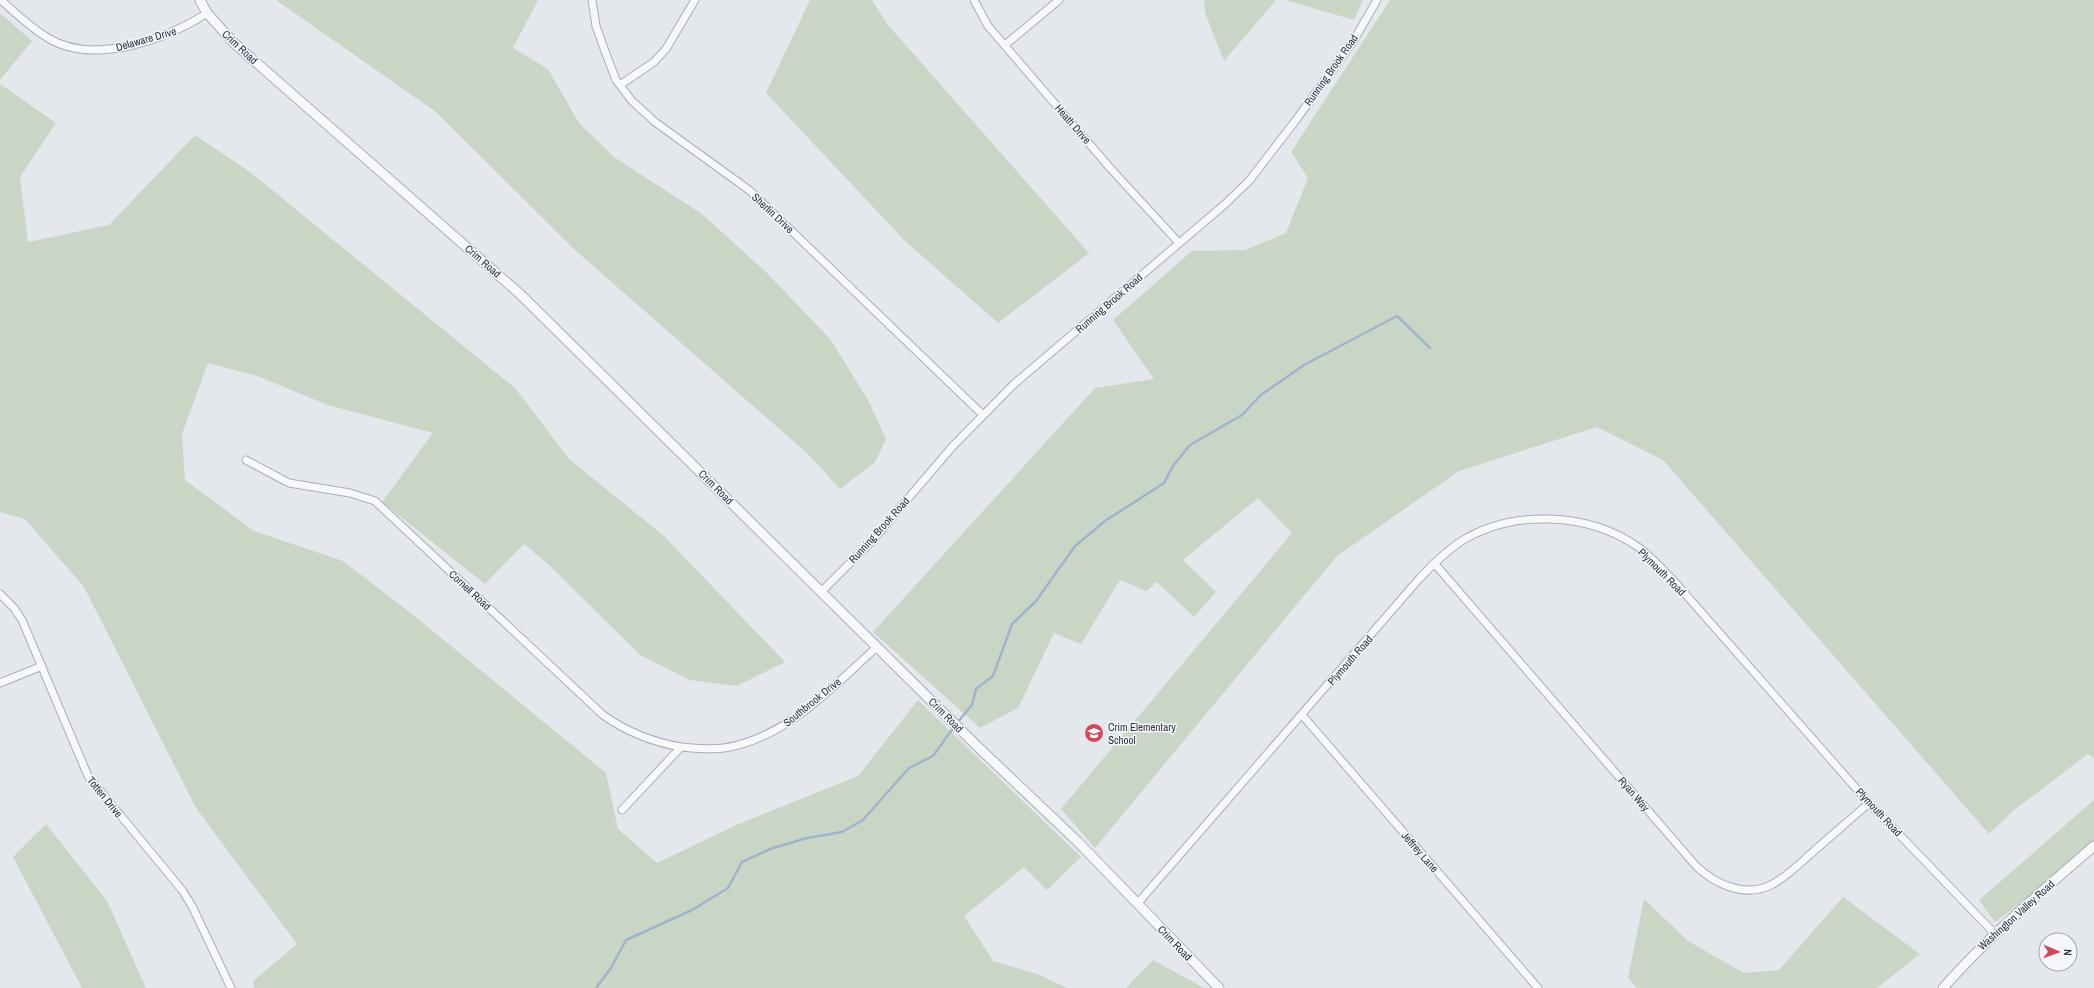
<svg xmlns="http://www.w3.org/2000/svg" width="2094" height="988" viewBox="0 0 2094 988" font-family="'Archivo Narrow',sans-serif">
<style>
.green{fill:#c9d6c5}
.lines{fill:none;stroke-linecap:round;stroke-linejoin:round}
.stream{stroke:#9fb4cc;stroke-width:2.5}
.minor-casing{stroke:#a9aeb7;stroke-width:9}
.tertiary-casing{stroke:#a9aeb7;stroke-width:11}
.minor{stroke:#f7f8fa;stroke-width:7}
.tertiary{stroke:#f7f8fa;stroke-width:9}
.labels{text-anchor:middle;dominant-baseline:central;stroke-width:3;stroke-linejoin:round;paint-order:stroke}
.street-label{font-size:11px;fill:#2b3445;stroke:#f4f6f9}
.poi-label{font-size:11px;fill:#2b3445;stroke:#f4f6f9;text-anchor:start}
</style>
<rect width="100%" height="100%" fill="#e4e7ec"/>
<path class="green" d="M276,0H538L513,48L548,69L579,123L614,157L702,214L768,274L830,339L868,400L886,439L875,462L840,489L807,453L575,250L436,112Z
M810,0H872L888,25L1089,253L998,323L904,240L766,93Z
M1204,0H1276L1224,61L1205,13Z
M1285,0H1363L1354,20Z
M1390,0H2094V758L2088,754L2014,810L1989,834L1663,460L1597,427L1459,471L1337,556L1095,848L1061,809L1292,533L1258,498L1183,560L1216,592L1194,617L1157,582L1146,591L1120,580L1081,644L1054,633L1018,708L980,728L873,632L1095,388L1154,379L1113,320L1192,251L1245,250L1286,233L1308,178L1291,152Z
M0,13L32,41L0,80Z
M0,84L56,123L20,177L28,242L109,225L195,135L250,172L515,388L569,459L664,536L785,662L737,686L690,680L640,655L549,565L524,544L485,584L382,502L433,433L328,405L257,376L208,363L182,434L185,480L254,531L343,561L412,614L606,773L618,829L657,863L734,826L858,776L918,700L1081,857L1047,890L1024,867L964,916L993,961L1040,975L1067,988H254L253,981L297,944L196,808L84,587L25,519L0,512Z
M2094,800V848L1995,922L1979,900Z
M46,824L107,901L146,988H82L13,857Z
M1843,897L1920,954L1877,988H1637L1628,978L1644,899L1688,941L1744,973L1779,970Z
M1153,960L1204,988H1126Z"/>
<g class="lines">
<path class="stream" d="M957,723L972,705L976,689L993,676L1012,624L1036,601L1075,546L1105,521L1164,483L1173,466L1190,445L1242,415L1261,395L1304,365L1397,316L1430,348
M596,988L611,968L626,940L692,910L728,888L742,862L770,849L807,838L842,832L863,820L909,768L933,756L954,727"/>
<defs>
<path id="minor" d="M1,0C15,13 31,28 48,38C94,66 167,39 207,13
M592,0L596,26L606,54L616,80L632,101L655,122L749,190L983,415
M974,0L988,26L1111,169L1179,243
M1005,45L1059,0
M620,85L654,62L666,49L695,0
M246,460L289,483L350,493L375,501L603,715C627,732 652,742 681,747
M1434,563L1696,866C1715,884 1744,898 1771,885C1787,877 1800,863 1814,851C1832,835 1851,819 1869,803
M822,591L871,542L952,447L1014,384L1224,205L1249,181L1296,120L1354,40L1377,0
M0,594L14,608L22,620L88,776L182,890L192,906L231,988
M0,683L42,666
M1302,715L1538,988
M622,810L681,747C695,748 710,750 724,748C787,738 832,687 877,647
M1137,904L1419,579C1432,565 1444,553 1460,542C1512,509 1588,512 1638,547C1651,556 1662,569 1673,580L1869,803L1995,934"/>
<path id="tertiary" d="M200,0L207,13L234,43L520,294L976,745L1078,842L1219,988
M1943,988C1989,936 2042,891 2094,846"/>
</defs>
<use href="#minor" class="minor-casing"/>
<use href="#tertiary" class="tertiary-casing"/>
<use href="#minor" class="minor"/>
<use href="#tertiary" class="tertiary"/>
</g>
<defs>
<symbol id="school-disc" viewBox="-11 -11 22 22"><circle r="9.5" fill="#d1495b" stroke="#f4f6f9"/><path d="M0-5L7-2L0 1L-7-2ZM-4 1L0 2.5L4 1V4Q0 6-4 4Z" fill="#fff"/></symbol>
</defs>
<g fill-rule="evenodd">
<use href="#school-disc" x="1083" y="722" width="22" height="22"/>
</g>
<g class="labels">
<g class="street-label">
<text transform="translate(146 39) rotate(-16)">Delaware Drive</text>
<text transform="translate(240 47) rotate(43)">Crim Road</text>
<text transform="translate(1331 70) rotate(-55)">Running Brook Road</text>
<text transform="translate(1073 124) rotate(49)">Heath Drive</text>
<text transform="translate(773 213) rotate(43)">Sherlin Drive</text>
<text transform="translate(483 261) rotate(41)">Crim Road</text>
<text transform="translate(1109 303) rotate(-41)">Running Brook Road</text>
<text transform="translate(716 487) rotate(45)">Crim Road</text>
<text transform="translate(879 530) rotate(-48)">Running Brook Road</text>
<text transform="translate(1662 572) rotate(45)">Plymouth Road</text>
<text transform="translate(470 590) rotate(43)">Cornell Road</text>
<text transform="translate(1350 660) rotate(-49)">Plymouth Road</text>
<text transform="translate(812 702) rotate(-39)">Southbrook Drive</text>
<text transform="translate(946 715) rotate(45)">Crim Road</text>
<text transform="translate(1634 794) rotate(49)">Ryan Way</text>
<text transform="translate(105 797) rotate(51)">Totten Drive</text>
<text transform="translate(1879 812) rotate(47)">Plymouth Road</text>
<text transform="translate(1420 852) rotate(49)">Jeffrey Lane</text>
<text transform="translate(2016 915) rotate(-42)">Washington Valley Road</text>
<text transform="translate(1175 943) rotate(46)">Crim Road</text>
</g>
<g class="poi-label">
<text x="1108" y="727">Crim Elementary<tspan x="1108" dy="13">School</tspan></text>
</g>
</g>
<g transform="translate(2058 952) rotate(92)"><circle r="19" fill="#f4f6f9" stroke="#a4a8b1"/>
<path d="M0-3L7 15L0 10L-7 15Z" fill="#d1495b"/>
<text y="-6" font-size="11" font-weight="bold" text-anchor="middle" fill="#2b3445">N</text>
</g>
</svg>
